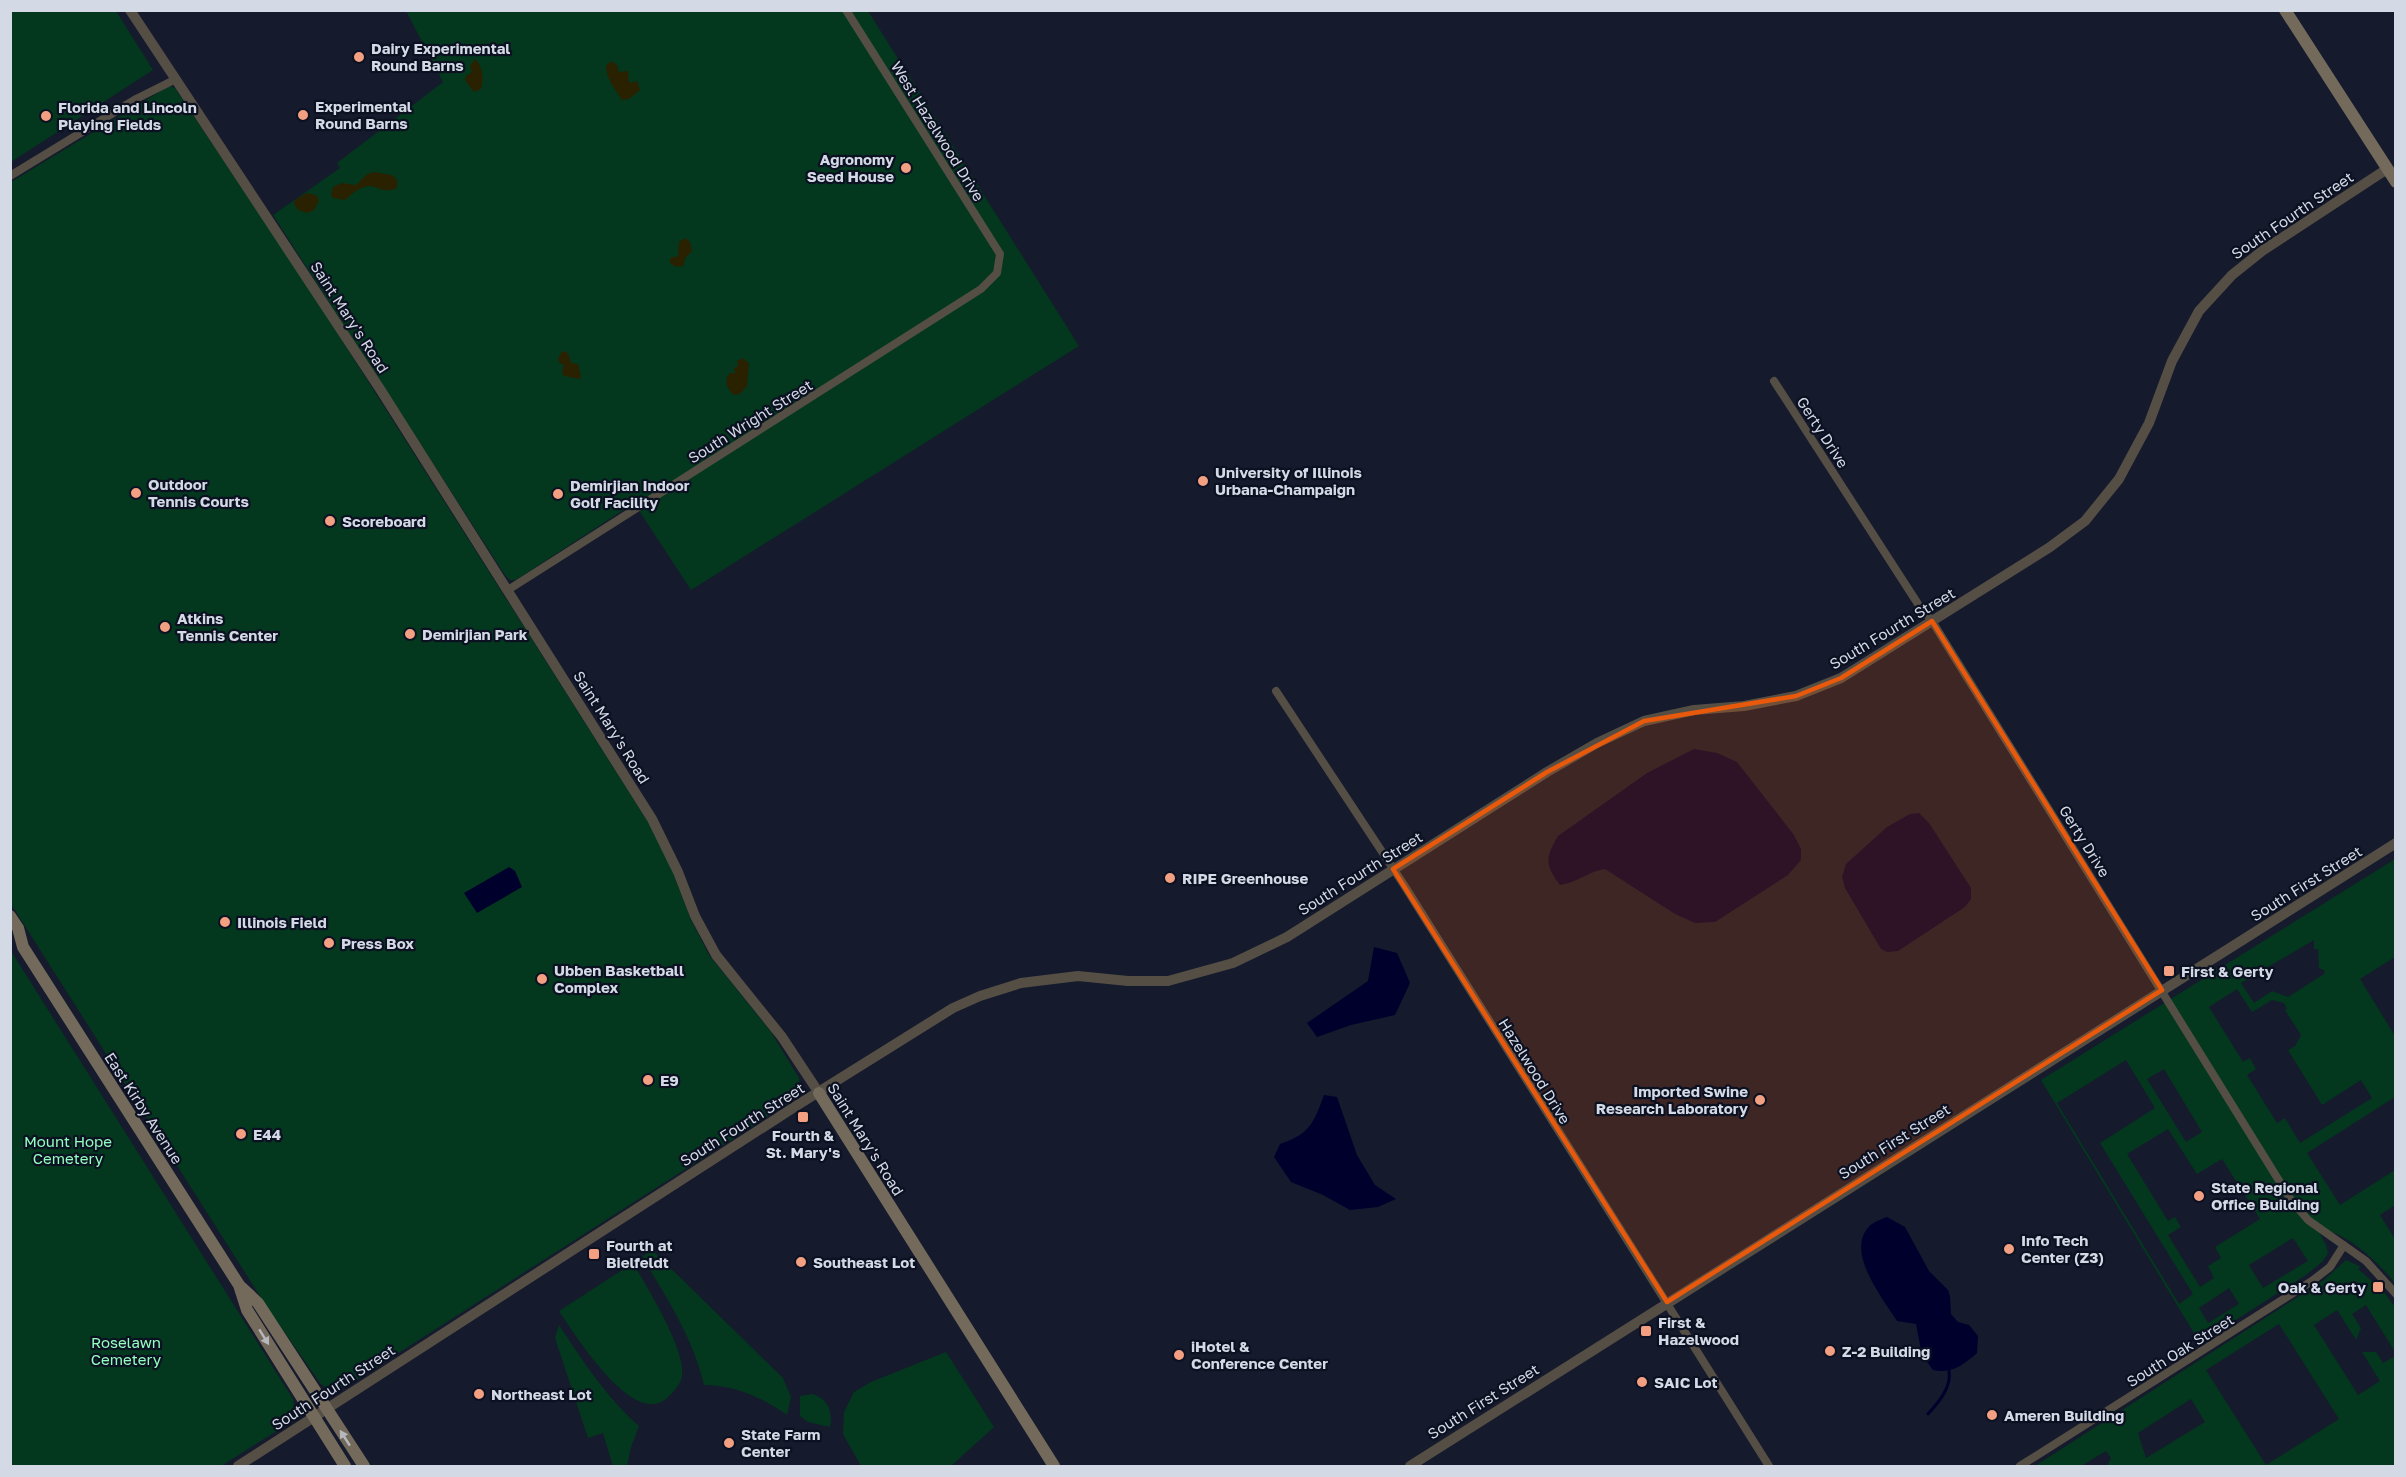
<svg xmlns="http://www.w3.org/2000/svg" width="2406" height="1477" viewBox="0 0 2406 1477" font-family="'Golos Text',sans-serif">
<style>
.green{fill:#03381e;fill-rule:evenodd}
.sand{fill:#2a2101}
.water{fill:#00002d}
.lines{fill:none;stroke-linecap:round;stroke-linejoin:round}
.stream{stroke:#00002d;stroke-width:3}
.minor{stroke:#544e45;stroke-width:8}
.tertiary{stroke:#544e45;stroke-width:10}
.secondary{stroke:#746a5c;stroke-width:12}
.oneway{fill:#b7b8bd}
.marked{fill:#e8590c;fill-opacity:0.2;stroke:#e8590c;stroke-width:4.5;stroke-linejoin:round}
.poi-dot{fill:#f39f82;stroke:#0c1122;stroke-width:2}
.labels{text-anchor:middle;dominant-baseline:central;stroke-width:4.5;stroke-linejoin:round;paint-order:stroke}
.poi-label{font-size:15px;font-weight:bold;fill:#d4d9e6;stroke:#0c1122;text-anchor:start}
.street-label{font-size:15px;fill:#d4d9e6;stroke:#0c1122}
.park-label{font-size:15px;fill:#93ffbe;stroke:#0c1122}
</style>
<rect width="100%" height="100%" fill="#151a2c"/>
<path class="green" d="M10,11H116L153,70L11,162Z
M406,11H868L1079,346L691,590L634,503L516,580H510L505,575L273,215L340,168L337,163L443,82Z
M169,86L175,88L308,287L653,830L667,857L691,920L709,955L771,1032L799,1078L800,1087L790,1102L350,1384C338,1389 330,1393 320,1383L265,1304L11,904V182Z
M2395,859V957L2360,979L2395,1036V1097L2307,1153L2340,1205L2395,1170V1205L2380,1215L2395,1239V1283C2376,1260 2348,1233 2317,1228L2326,1245L2328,1253L2323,1261L2306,1275L2200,1343L2041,1080ZM2314,940V949H2318L2319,968L2325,971L2324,974L2288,997L2272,991L2254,1003L2241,983ZM2237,989L2252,1012L2272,1000L2284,1003L2287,1009L2285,1010L2301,1035L2295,1046L2288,1050L2322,1105L2361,1080L2372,1098L2300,1143L2285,1118L2277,1123L2247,1075L2256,1069L2250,1058L2243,1062L2209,1007ZM2126,1060L2155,1108L2100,1143L2193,1294L2179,1304L2057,1103ZM2164,1069L2202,1132L2186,1142L2147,1079ZM2168,1129L2197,1174L2222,1159L2260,1219L2215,1247L2221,1258L2208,1266L2214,1278L2200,1287L2168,1235L2181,1227L2175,1217L2168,1221L2127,1154ZM2293,1238L2308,1261L2263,1288L2249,1265ZM2229,1288L2239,1304L2208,1323L2199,1308Z
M11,951L293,1399L295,1412L291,1422L221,1466H11Z
M652,1250L783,1378L791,1397L787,1415C763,1398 735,1385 704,1385C693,1338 667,1298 642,1257Z
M2346,1260L2361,1267L2358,1269L2372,1281H2376L2395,1307V1352L2366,1305L2352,1314L2361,1328L2356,1340L2337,1310L2314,1325L2358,1395L2380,1381L2362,1352H2376L2383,1363L2395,1356V1466H2107L2111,1458L2106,1451L2081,1466H2035L2324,1280ZM2279,1324L2339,1419L2266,1465L2206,1370ZM2191,1399L2205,1422L2146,1458L2138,1433Z
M633,1263C646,1286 686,1349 682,1376C681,1384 673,1392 667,1398C633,1429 574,1333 559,1311Z
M559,1325C583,1361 606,1397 639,1426L631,1447L627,1466H613L603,1433L588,1438L555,1338Z
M946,1352L994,1427L951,1466H861L843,1434L844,1412L854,1392L871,1382Z
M812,1394C828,1398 833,1412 830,1427L808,1422L800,1416V1396Z"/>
<path class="sand" d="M475,59C483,66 484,79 481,89L474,92L465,80L466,76L472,72L470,66Z
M611,61L617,65L619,72L628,71L629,83L637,81L640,90L629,99L622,100C616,90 606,79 606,66Z
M373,172L392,175L397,180V188C374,198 377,171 345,200L333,198L331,194L333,187L342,183L356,185L366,175Z
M307,193L316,195L319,200L314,210L307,213L298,210L294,203L295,200Z
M685,238L690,242L692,251L686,257L683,266L676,267L670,263V258L678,256L679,242Z
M562,351L568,353L571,363L578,364L581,377L579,379L564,376L562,372L564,364H560L558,359Z
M743,358L749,364L747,386L740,394L734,395C727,389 723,380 730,373H735L734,368L738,366L737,361Z"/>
<path class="water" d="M1694,749L1717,753L1737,762L1794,835L1801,849V860L1788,875L1715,922L1695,923L1675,914L1605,869C1589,871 1577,883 1560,885C1545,865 1545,858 1558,836L1647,773Z
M1919,813L1929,823L1971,888V899L1965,907L1898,951L1887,952L1881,949L1845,888L1842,877L1846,864L1887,827L1910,814Z
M509,867L515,871L522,887L477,913L464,893Z
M1374,947L1397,953L1410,983L1395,1015L1351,1025L1317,1037L1307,1023L1368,981Z
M1324,1095L1337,1097L1357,1155L1375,1185L1396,1199L1378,1207L1350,1210L1323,1195L1291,1182L1274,1157L1280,1144C1310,1134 1314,1122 1324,1095Z
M1887,1217L1905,1227L1929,1271L1948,1290L1950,1296L1951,1314L1958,1322L1969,1325L1978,1336L1977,1353C1963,1365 1952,1374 1933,1370L1922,1355L1916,1324L1897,1321C1883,1299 1847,1254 1867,1229C1872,1222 1880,1220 1887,1217Z"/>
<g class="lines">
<path class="stream" d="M1928,1414C1938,1403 1952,1387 1949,1371"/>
<path class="minor" d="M10,176L136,99L174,80
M1774,381L1918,604L1932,621L2291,1200L2308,1220L2366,1261L2396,1294
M508,590L981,289L997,273L1000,254L846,10
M1276,691L1404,885L1769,1466
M2020,1466L2312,1281L2330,1267L2344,1245"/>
<path class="tertiary" d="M130,10L380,389L652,819L678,872L695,916L716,955L782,1037L819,1093
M238,1466L796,1106L953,1008L980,996L1021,983L1078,976L1128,981H1168L1233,963L1287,937L1547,772L1597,743L1644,721L1694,710L1744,706L1796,696L1841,678L2050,547L2085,521L2119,479L2149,423L2172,361L2199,311L2232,275L2262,251L2387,169
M1410,1466L2396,843"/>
<path class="secondary" d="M2285,10L2396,182
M10,916L18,928L23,947L239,1285L247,1310L345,1466
M819,1093L1054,1466
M240,1286L258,1303L364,1466"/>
</g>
<defs><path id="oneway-solid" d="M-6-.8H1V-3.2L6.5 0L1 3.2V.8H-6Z" transform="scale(1.5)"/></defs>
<g class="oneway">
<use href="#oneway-solid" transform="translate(264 1337) rotate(58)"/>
<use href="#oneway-solid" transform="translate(345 1438) rotate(-123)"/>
</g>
<path class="marked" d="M1932,621L2162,990L1667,1302L1393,869L1547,772L1644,721L1796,696L1841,678Z"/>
<g class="poi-dot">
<circle cx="359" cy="57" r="6"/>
<circle cx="303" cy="115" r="6"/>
<circle cx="46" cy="116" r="6"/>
<circle cx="906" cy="168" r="6"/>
<circle cx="1203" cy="481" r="6"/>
<circle cx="136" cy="493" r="6"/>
<circle cx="558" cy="494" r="6"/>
<circle cx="330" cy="521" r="6"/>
<circle cx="165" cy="627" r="6"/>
<circle cx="410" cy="634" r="6"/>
<circle cx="1170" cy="878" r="6"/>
<circle cx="225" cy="922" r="6"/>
<circle cx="329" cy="943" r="6"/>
<rect x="2163" y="965" width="12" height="12" rx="3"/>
<circle cx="542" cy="979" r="6"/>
<circle cx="648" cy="1080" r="6"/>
<circle cx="1760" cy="1100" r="6"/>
<rect x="797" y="1111" width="12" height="12" rx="3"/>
<circle cx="241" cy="1134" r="6"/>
<circle cx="2199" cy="1196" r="6"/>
<circle cx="2009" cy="1249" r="6"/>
<rect x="588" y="1248" width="12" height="12" rx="3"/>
<circle cx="801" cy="1262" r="6"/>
<rect x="2372" y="1281" width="12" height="12" rx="3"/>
<rect x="1640" y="1325" width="12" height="12" rx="3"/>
<circle cx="1830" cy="1351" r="6"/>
<circle cx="1179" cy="1355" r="6"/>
<circle cx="1642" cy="1382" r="6"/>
<circle cx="479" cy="1394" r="6"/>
<circle cx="1992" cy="1415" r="6"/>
<circle cx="729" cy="1443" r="6"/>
</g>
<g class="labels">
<g class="poi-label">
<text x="371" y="48">Dairy Experimental<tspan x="371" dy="17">Round Barns</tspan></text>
<text x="315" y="106">Experimental<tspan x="315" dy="17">Round Barns</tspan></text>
<text x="58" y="107">Florida and Lincoln<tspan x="58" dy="17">Playing Fields</tspan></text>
<text x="894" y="159" text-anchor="end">Agronomy<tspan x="894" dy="17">Seed House</tspan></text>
<text x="1215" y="472">University of Illinois<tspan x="1215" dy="17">Urbana-Champaign</tspan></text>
<text x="148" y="484">Outdoor<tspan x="148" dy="17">Tennis Courts</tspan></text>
<text x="570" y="485">Demirjian Indoor<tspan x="570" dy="17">Golf Facility</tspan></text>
<text x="342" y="521">Scoreboard</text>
<text x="177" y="618">Atkins<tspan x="177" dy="17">Tennis Center</tspan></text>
<text x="422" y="634">Demirjian Park</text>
<text x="1182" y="878">RIPE Greenhouse</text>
<text x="237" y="922">Illinois Field</text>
<text x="341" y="943">Press Box</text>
<text x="554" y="970">Ubben Basketball<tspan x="554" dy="17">Complex</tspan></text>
<text x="2181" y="971">First &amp; Gerty</text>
<text x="660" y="1080">E9</text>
<text x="1748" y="1091" text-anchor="end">Imported Swine<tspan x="1748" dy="17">Research Laboratory</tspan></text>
<text x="253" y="1134">E44</text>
<text x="803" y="1135" text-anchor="middle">Fourth &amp;<tspan x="803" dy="17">St. Mary's</tspan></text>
<text x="2211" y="1187">State Regional<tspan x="2211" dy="17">Office Building</tspan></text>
<text x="2021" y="1240">Info Tech<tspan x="2021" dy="17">Center (Z3)</tspan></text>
<text x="606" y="1245">Fourth at<tspan x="606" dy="17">Bielfeldt</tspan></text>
<text x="813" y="1262">Southeast Lot</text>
<text x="2366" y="1287" text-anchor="end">Oak &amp; Gerty</text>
<text x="1658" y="1322">First &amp;<tspan x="1658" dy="17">Hazelwood</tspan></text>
<text x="1191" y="1346">iHotel &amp;<tspan x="1191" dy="17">Conference Center</tspan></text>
<text x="1842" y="1351">Z-2 Building</text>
<text x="1654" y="1382">SAIC Lot</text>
<text x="491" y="1394">Northeast Lot</text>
<text x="2004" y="1415">Ameren Building</text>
<text x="741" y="1434">State Farm<tspan x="741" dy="17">Center</tspan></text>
</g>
<g class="street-label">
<text transform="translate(938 131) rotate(58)">West Hazelwood Drive</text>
<text transform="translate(2292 215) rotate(-34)">South Fourth Street</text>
<text transform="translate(350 317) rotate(57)">Saint Mary's Road</text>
<text transform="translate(750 421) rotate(-32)">South Wright Street</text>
<text transform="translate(1823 432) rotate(57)">Gerty Drive</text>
<text transform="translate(1892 628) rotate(-31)">South Fourth Street</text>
<text transform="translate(612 727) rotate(58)">Saint Mary's Road</text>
<text transform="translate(2085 841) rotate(58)">Gerty Drive</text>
<text transform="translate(1360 873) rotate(-32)">South Fourth Street</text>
<text transform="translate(2306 883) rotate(-32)">South First Street</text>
<text transform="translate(1535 1071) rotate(58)">Hazelwood Drive</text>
<text transform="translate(144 1108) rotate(57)">East Kirby Avenue</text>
<text transform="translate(742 1124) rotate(-32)">South Fourth Street</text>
<text transform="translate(866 1139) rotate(58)">Saint Mary's Road</text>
<text transform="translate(1894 1141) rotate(-32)">South First Street</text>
<text transform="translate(2180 1350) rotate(-32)">South Oak Street</text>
<text transform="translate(333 1387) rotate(-33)">South Fourth Street</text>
<text transform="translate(1483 1401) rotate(-32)">South First Street</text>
</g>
<g class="park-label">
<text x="68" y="1141">Mount Hope<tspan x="68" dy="17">Cemetery</tspan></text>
<text x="126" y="1342">Roselawn<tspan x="126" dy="17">Cemetery</tspan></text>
</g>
</g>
<rect width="2406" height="1477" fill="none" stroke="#d4d9e6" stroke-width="24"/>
</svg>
